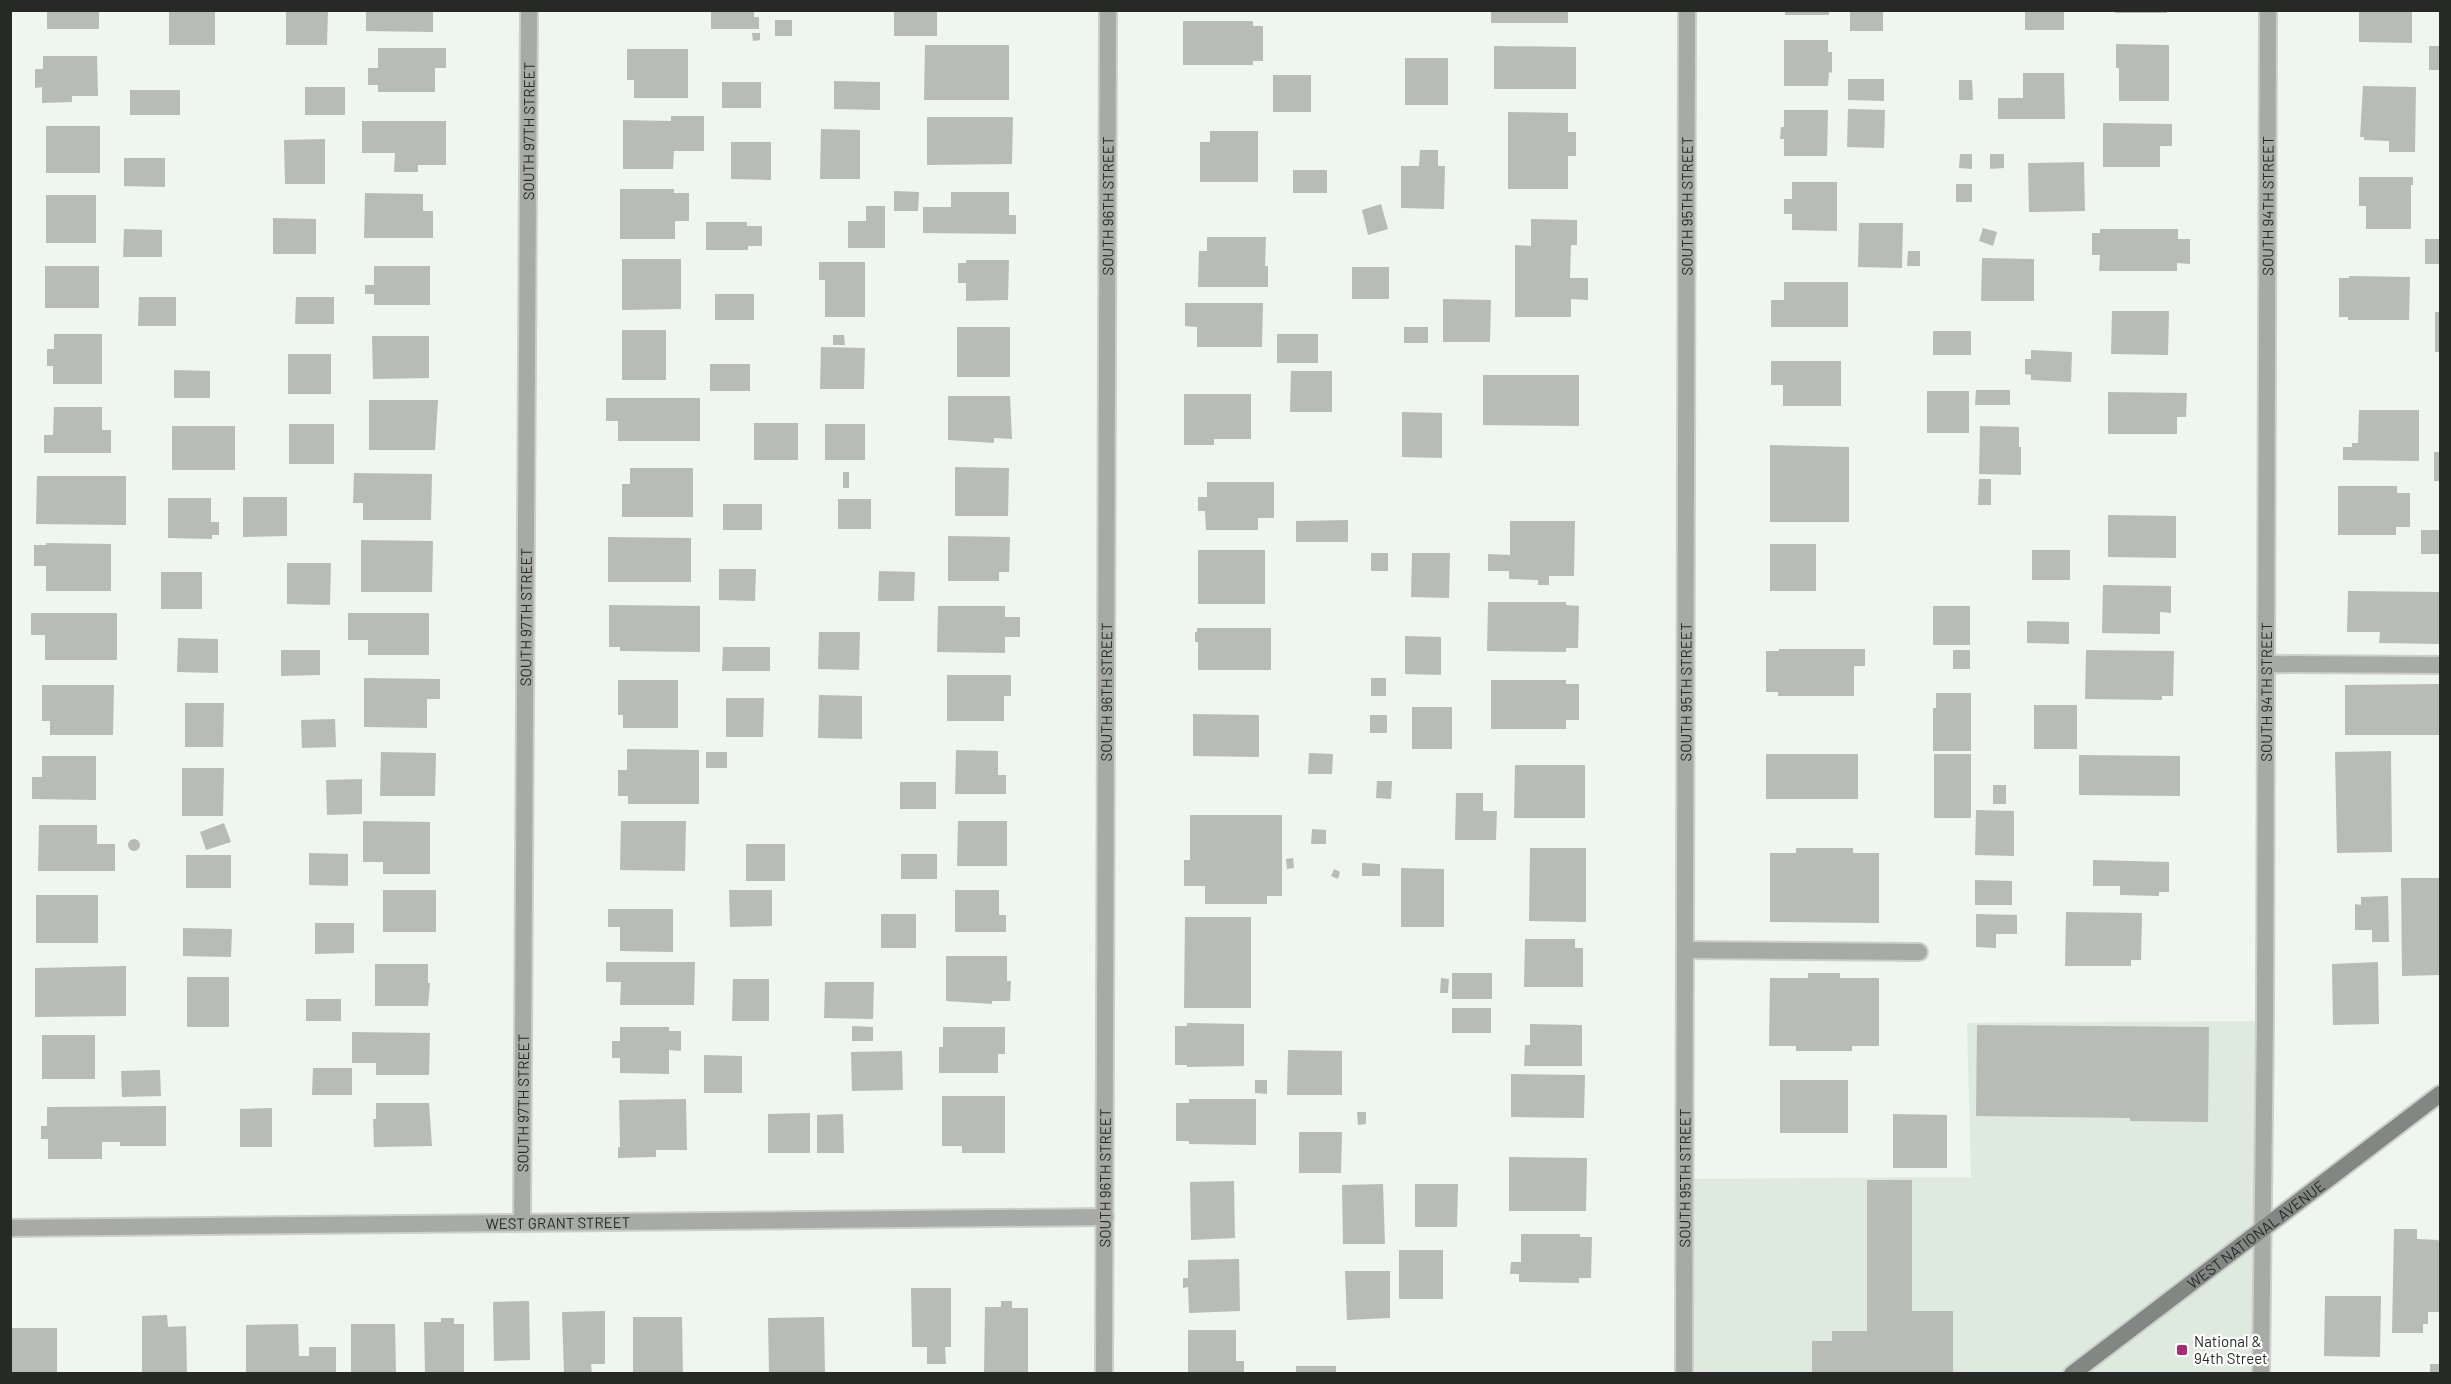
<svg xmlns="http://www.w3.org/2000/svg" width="2451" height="1384" viewBox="0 0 2451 1384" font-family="Barlow,sans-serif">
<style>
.built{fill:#dfeade}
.building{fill:#b7bcb6}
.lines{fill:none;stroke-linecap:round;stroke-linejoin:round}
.service-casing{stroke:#cbd0cb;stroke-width:20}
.minor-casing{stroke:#cbd0cb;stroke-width:20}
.secondary-casing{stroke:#cbd0cb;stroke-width:20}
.service{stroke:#a8aaa7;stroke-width:16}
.minor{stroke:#a8aaa7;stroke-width:16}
.secondary{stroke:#838783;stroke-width:16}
.poi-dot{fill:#ad2972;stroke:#fff;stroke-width:2}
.labels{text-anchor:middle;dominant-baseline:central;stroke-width:4.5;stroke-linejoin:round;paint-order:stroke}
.street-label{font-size:15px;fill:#272926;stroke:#fff}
.poi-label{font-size:15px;fill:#272926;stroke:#fff;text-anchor:start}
</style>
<rect width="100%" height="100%" fill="#eff5ef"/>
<path class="built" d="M2265,1021L2261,1373H1684V1179L1971,1177L1967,1023Z"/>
<path class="building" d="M47,10H99V29H47Z
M169,10H215V45H169Z
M286,10H328L327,45H286Z
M366,10H433V32L366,31Z
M711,10H754V17H759V29H711Z
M894,10H937V36H894Z
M1491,10H1568V23H1491Z
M1785,10H1829V15H1785Z
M1850,10H1883V31H1850Z
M2025,10H2064V30H2025Z
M2115,10H2167V13H2115Z
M2359,10H2412V43L2359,42Z
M775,20H792V36H775Z
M1183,21H1253V26H1263V61H1253V65H1183Z
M752,33H760V40L753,41Z
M1784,40H1828V52H1832V73L1829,72L1828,86H1784Z
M2116,44L2169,45V101H2119V68H2116Z
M925,45H1009V100H924Z
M1494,46L1576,47V89H1494Z
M2429,46H2440V70H2429Z
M378,48H446V68H435V92H378V85H368V68H378Z
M627,49H688V98H634V80H627Z
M43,56H97L98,96H72V102L42,103V87L35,88V69H43Z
M1405,58H1448V105H1405Z
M2023,73H2064L2065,119H1998V98H2023Z
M1273,75H1311V112H1273Z
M1848,79H1884V101L1848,100Z
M1959,80H1972L1973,100H1959Z
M834,81L880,82V110L834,109Z
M722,82H761V108H722Z
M2363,86L2416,87L2415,152H2389V141L2364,140V137H2360Z
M305,87H345V115H305Z
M130,90H180V115H130Z
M1848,109L1885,110L1884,148L1847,147Z
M1784,110H1828L1827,156H1784V139H1780L1781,127H1784Z
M1508,112L1568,113V132H1576V156H1568V189H1508Z
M671,116H704V151H674L673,169H623V120L671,121Z
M927,117H1013L1012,164L927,165Z
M362,121H446V165H418V172H394L395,153H362Z
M2103,123L2172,124V146H2160V167H2103Z
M46,126H100V173H46Z
M821,129L860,130V179H820Z
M1210,131H1258V182H1200V142H1210Z
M325,139V184H285L284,140Z
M731,142H771V180L731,179Z
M1420,150H1438V166H1445L1444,209L1401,208V166H1419Z
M1960,154H1972V169L1959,168Z
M1990,154H2004V168L1990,169Z
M124,158H165V187L124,186Z
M2084,162L2085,211L2029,212L2028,163Z
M1293,170H1327V193H1293Z
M2359,177H2413V185H2411V229H2366V206H2359Z
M1792,182H1837V231L1792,230V214H1784V199H1792Z
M1956,184H1972V202H1956Z
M620,189H674V193H689V221H675V239H620Z
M894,191L919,192L918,211H894Z
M951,192H1009V215H1016V234L923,233V207H951Z
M365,193L423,194V211H433V238H364Z
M46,195H96V243H46Z
M1381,204L1388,229L1368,235L1362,210Z
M866,206H885V248H848V221H866Z
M273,218L316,219V254H273Z
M1531,219L1577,220V245H1571L1570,278H1588V300L1571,299V317H1515V245L1531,246Z
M706,222H747V226H762V246H748V250H706Z
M1859,223H1903L1902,268L1858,267Z
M1983,228L1997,232L1993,246L1979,241Z
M124,229L162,230V257H123Z
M2100,229H2178V239H2190V264L2177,263V271H2099L2100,255H2092V233H2100Z
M1207,237H1266L1265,266H1268V287H1198L1199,251H1207Z
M2425,239H2440V264H2425Z
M1908,251H1920V266H1907Z
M1982,258L2034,259V301H1981Z
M622,259H681V309L622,310Z
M966,260H1009L1008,300L966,301V283H958V263H966Z
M819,262H865V317H825V280H819Z
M45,266H99V308H45Z
M374,266H430V305H374V294H365V285H374Z
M1352,267H1389V299H1352Z
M2349,276L2410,277L2409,320H2348V317H2339V278H2349Z
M1784,282H1848V327H1771V300H1784Z
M715,294H754V320H715Z
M139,297H176V326H138Z
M296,297H334V324H295Z
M1443,299L1491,300L1490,342H1443Z
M1185,303H1263L1262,347H1197V327L1185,326Z
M2112,311H2169L2168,355L2111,354Z
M2435,312H2440V352H2435Z
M957,327H1010V377H957Z
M1404,327H1428V343H1404Z
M622,330H666V380H622Z
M1933,331H1971V355H1933Z
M54,334H102V384H53V366H47V349H54Z
M1277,334H1318V363H1277Z
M833,335H844L845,345H833Z
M372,336H429V378L373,379Z
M821,347L865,348L864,389H820Z
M2031,350L2072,352L2071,382L2031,380V375L2025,374V359H2031Z
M288,354H331V394H288Z
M1771,361H1841V406H1783V385H1771Z
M710,364H750V391H710Z
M174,370L210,371V398H174Z
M1291,371H1332V412H1290Z
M1483,375H1579V426L1483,425Z
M1976,390H2010V405H1975Z
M1927,391H1969V433H1927Z
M2108,392L2187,393L2186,417H2177V434H2108Z
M1184,394H1251V439H1214V445H1184Z
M948,396H1010L1012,439L994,438V443L948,440Z
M606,398H700V441H618V421H606Z
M369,400H438L435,450H369Z
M54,407H102V430H111V453H44V435H53Z
M2359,410H2419V461L2343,460V447H2352V443H2358Z
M1402,412L1442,413V458L1402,457Z
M754,423H798V460H754Z
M289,424H334V464H289Z
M825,424H865V460H825Z
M172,426H235V470H172Z
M1980,426L2019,427V447H2021V475L1979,474Z
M1770,445L1849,447V522H1770Z
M2434,452H2440V481H2434Z
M955,467L1009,468L1008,516H955Z
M630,468H693V517H622V484H630Z
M843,472H849V488H843Z
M354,473L432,474L431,520H363V503H353Z
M37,476H126V525L36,524Z
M1979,479H1991V505H1978Z
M1207,482H1274V518H1258V530H1206L1205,511H1198V497H1207Z
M2338,486H2397V493H2410V527H2396V535H2338Z
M243,497H287V536L243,537Z
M168,498H211V522H219V535H212V539L168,538Z
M838,499H871V529H838Z
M723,504H762V530H723Z
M2108,515L2176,516V558L2108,557Z
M1348,520V542H1296V521Z
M1510,521H1575L1574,576H1549V585H1538V580L1509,579V571H1488V554L1510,555Z
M2421,530H2440V554H2421Z
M948,536L1010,537L1009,572H999V581H948Z
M608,537L691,538V582H608Z
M361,540L433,541L432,592H361Z
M46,543L111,544V591H46V566H34V545H46Z
M1770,544H1816V591H1770Z
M1198,550H1265V604H1198Z
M2032,550H2070V580H2032Z
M1371,553H1388V571H1371Z
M1412,553H1450L1449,598L1411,597Z
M287,563H331L330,605L287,604Z
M719,569H756L755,601L719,600Z
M879,571L915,572L914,601H878Z
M161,572H202V609H161Z
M2103,585L2171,586V613L2160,612V634L2102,633Z
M2348,591L2440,592V644L2379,643L2380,632H2347Z
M1488,602H1566V605L1579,606L1578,648H1566V652L1487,651Z
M609,605L700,606V652L620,651V647H609Z
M938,606H1005V617H1020V637H1005V653L937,652Z
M1933,606H1970V645H1933Z
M31,613H117V660H45V635H31Z
M348,613H429V655H368V640H348Z
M2027,621L2069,622V644L2027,643Z
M1197,628H1271V670H1198V642H1195V632H1197Z
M819,632H860L859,670L818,669Z
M1405,636L1441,637V675L1405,674Z
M178,638L218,639V673L177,672Z
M723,647H770V671H722Z
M1779,649H1865V666H1854V696H1778V692H1766V651H1779Z
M281,650H320V675L281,676Z
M1953,650H1970V669H1953Z
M2086,650L2174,651L2173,696H2162V700L2085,699Z
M947,675H1011V696H1004V721H947Z
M364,678L440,679V699H427V728L364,727Z
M1371,678H1386V696H1371Z
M618,680H678V728H623V715H618Z
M1491,680H1566V684H1579V720H1566V729H1491Z
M2440,684V735H2345V685Z
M42,685H114L113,735H50V721H42Z
M1936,693H1971V751H1933V708H1936Z
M819,695L862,696V739L818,738Z
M726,698H764L763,737H726Z
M185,703H224L223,747H185Z
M2034,705H2077V749H2034Z
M1412,707H1452V749H1412Z
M1193,714L1259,715V757L1193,756Z
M1370,715H1387V733H1370Z
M335,719L336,747L302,748L301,720Z
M627,749L699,750V804H628V796H618V770H627Z
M956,750L998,751V775H1006V794H955Z
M2391,751L2392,852L2337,853L2335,752Z
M381,752L436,753L435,796H380Z
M706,752H727V768H706Z
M1309,753L1333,754L1332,774H1308Z
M1766,754H1858V799H1766Z
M1934,754H1971V818H1934Z
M2079,755L2180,756V796L2079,795Z
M42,756H96V800L32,799V777H42Z
M1515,765H1585V818H1514Z
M182,768H224L223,816H182Z
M362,779V814L327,815L326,780Z
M1377,781H1392L1391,799L1376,798Z
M900,782H936V809H900Z
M1993,785H2006V804H1993Z
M1456,793H1483V811H1497L1496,840H1455Z
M1976,810L2014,811V856L1975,855Z
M1190,815H1282V896H1267V904H1205V886H1184V860H1190Z
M363,821L430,822V874H383V862H363Z
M621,821H686L685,871L620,870Z
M958,821H1007V866H957Z
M224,823L231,842L206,850L200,832Z
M39,825H97V844H115V871H38Z
M1312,829L1326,830V844H1311Z
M128 845a6 6 0 1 1 12 0a6 6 0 1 1-12 0Z
M746,844H785V881H746Z
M1530,848H1586V922L1529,921Z
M1796,848H1853V853H1879V923L1770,922V853H1796Z
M309,853L348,854V886L309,885Z
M901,854H937V879H901Z
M186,855H231V888H186Z
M1293,858L1294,868L1287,869L1286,859Z
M2093,860L2169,862V892H2159V896L2120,895V886H2093Z
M1362,863L1380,864V876H1362Z
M1401,868L1444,869V927H1401Z
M1334,869L1340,872L1338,879L1331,876Z
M2401,878H2440V975L2402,976Z
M1975,880L2012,881V905H1975Z
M383,890H436V932H383Z
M729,890H772V926L730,927Z
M955,890H999V915H1006V932H955Z
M36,895H98V943H36Z
M2388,896L2389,942H2372V930H2355V904L2361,905V897Z
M608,909H673V952L620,951V927H608Z
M2066,912L2142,913L2141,960H2131V966H2065Z
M881,914H916V948H881Z
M1976,914L2017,915V934H1996V948L1976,947Z
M1185,917H1251V1008H1184Z
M315,923H354V953L315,954Z
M183,928L232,929L231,957L183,956Z
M1525,939H1575V948H1583V987H1524Z
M946,956H1007V981H1011L1010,1001H992V1004L946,1001Z
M606,962H695L694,1005H620L621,982H606Z
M2378,962L2379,1024L2333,1025L2332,964Z
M375,964H428V983H430L428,1006H375Z
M126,966V1016L35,1017V968Z
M1452,973H1492V999H1452Z
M1808,973H1840V978H1879V1046H1852V1051H1796V1046H1769L1770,978H1808Z
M187,977H229V1027H187Z
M1441,978L1449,979L1448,993H1440Z
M733,979H769V1021H732Z
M825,982H874L873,1019L824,1018Z
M306,999H341V1021H306Z
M1452,1008H1491V1033H1452Z
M1187,1023L1244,1024V1066L1187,1067V1065H1175V1026H1187Z
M1530,1024L1582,1025V1066H1524L1525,1045H1530Z
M1977,1025L2209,1027L2208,1122L2130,1121V1118L1976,1116Z
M852,1026L873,1027V1041H852Z
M620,1027H669V1031H681V1051L669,1050V1074L620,1073V1058H612V1041H620Z
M943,1027H1005V1054H998V1073H939V1047H943Z
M352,1032L430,1033L429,1075H376V1063H352Z
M42,1035H95V1079H42Z
M1288,1050L1342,1051V1095H1287Z
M902,1051L903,1090L852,1091L851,1052Z
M704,1055L742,1056V1093H704Z
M313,1068H352V1095H312Z
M160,1070L161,1096L122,1097L121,1071Z
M1511,1074L1585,1075L1584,1118L1511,1117Z
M1255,1080H1267V1094L1255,1093Z
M1780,1080H1848V1133H1780Z
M942,1096H1005V1153H962V1146H942Z
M686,1099L687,1150H656V1157L618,1158V1147H620L619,1100Z
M1189,1099H1256V1145L1189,1144V1141H1176V1103H1189Z
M376,1103H429L432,1146L374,1147L373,1119H376Z
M166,1106V1146H120V1142H102V1159H48V1139H41V1126H47V1107Z
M272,1108V1147H240V1109Z
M1357,1112H1366V1124L1358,1125Z
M810,1113V1153H768V1114Z
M843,1114L844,1153H817V1115Z
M1893,1114L1947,1115V1168H1893Z
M1299,1132H1342L1341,1173H1299Z
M1509,1157L1587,1158L1586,1211H1509Z
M1867,1180H1912V1311H1953V1374H1812V1341H1832V1331H1867Z
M1234,1181L1235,1238L1191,1240L1190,1182Z
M1383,1184L1385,1244H1343L1342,1185Z
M1415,1184H1458L1457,1227H1415Z
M2394,1229H2417V1239L2438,1240L2440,1243V1312H2428V1324H2423V1333H2392Z
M1521,1234H1580V1237H1592L1591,1278H1579V1283L1519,1282V1274H1510L1511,1262H1521Z
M1399,1250H1443V1299H1399Z
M1239,1259L1240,1311L1189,1313L1188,1287L1183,1288V1278H1188V1260Z
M1345,1271H1390V1318L1347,1320Z
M911,1288H951V1347H945L946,1364H927V1347H912Z
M2325,1296H2381L2380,1357L2324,1356Z
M529,1301L530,1360L494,1361L493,1302Z
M1001,1301H1012V1308H1028V1373L984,1374L985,1307H1001Z
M605,1311V1364H591L592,1374H564L562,1312Z
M167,1315L168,1327L186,1326L187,1374H142V1316Z
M633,1317H682L683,1374H633Z
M824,1317L825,1374H769L768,1318Z
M441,1318H454V1324H464V1374H425L424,1322H441Z
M298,1324L299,1356H309V1347H336V1374H246V1325Z
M351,1324H395L396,1374H351Z
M10,1328H57V1374H10Z
M1188,1330H1236V1361H1244V1374H1188Z
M2430,1364H2440V1374H2430Z
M1296,1366H1336V1374H1296Z"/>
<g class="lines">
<defs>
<path id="service" d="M2266,664L2440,665
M1686,950L1919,952"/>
<g id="minor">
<path id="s1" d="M522,1221L529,10"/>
<path id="s2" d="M10,1228L1105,1217"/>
<path id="s3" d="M1104,1374L1108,10"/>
<path id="s4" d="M1684,1374L1687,10"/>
<path id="s5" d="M2261,1374L2265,1021L2268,10"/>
</g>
<g id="secondary">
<path id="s6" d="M2072,1374L2440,1094"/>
</g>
</defs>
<use href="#service" class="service-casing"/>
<use href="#minor" class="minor-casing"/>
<use href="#secondary" class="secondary-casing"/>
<use href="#service" class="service"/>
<use href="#minor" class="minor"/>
<use href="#secondary" class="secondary"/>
</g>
<rect class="poi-dot" x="2176" y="1344" width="12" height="12" rx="3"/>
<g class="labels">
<g class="street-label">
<text stroke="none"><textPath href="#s1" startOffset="1090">SOUTH 97TH STREET</textPath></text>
<text stroke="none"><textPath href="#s3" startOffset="1168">SOUTH 96TH STREET</textPath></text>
<text stroke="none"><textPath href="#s4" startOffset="1168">SOUTH 95TH STREET</textPath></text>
<text stroke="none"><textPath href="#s5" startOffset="1168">SOUTH 94TH STREET</textPath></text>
<text stroke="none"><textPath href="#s1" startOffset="604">SOUTH 97TH STREET</textPath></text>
<text stroke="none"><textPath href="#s3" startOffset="682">SOUTH 96TH STREET</textPath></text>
<text stroke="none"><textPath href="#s4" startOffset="682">SOUTH 95TH STREET</textPath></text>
<text stroke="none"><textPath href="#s5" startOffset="682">SOUTH 94TH STREET</textPath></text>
<text stroke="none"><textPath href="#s1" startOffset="118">SOUTH 97TH STREET</textPath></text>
<text stroke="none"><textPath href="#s3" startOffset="196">SOUTH 96TH STREET</textPath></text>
<text stroke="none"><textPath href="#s4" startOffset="196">SOUTH 95TH STREET</textPath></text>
<text stroke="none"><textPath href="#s2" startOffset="548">WEST GRANT STREET</textPath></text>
<text stroke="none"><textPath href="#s6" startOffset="231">WEST NATIONAL AVENUE</textPath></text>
</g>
<g class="poi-label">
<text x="2194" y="1341">National &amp;<tspan x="2194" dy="17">94th Street</tspan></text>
</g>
</g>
<rect width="2451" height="1384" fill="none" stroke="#272926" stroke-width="24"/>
</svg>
